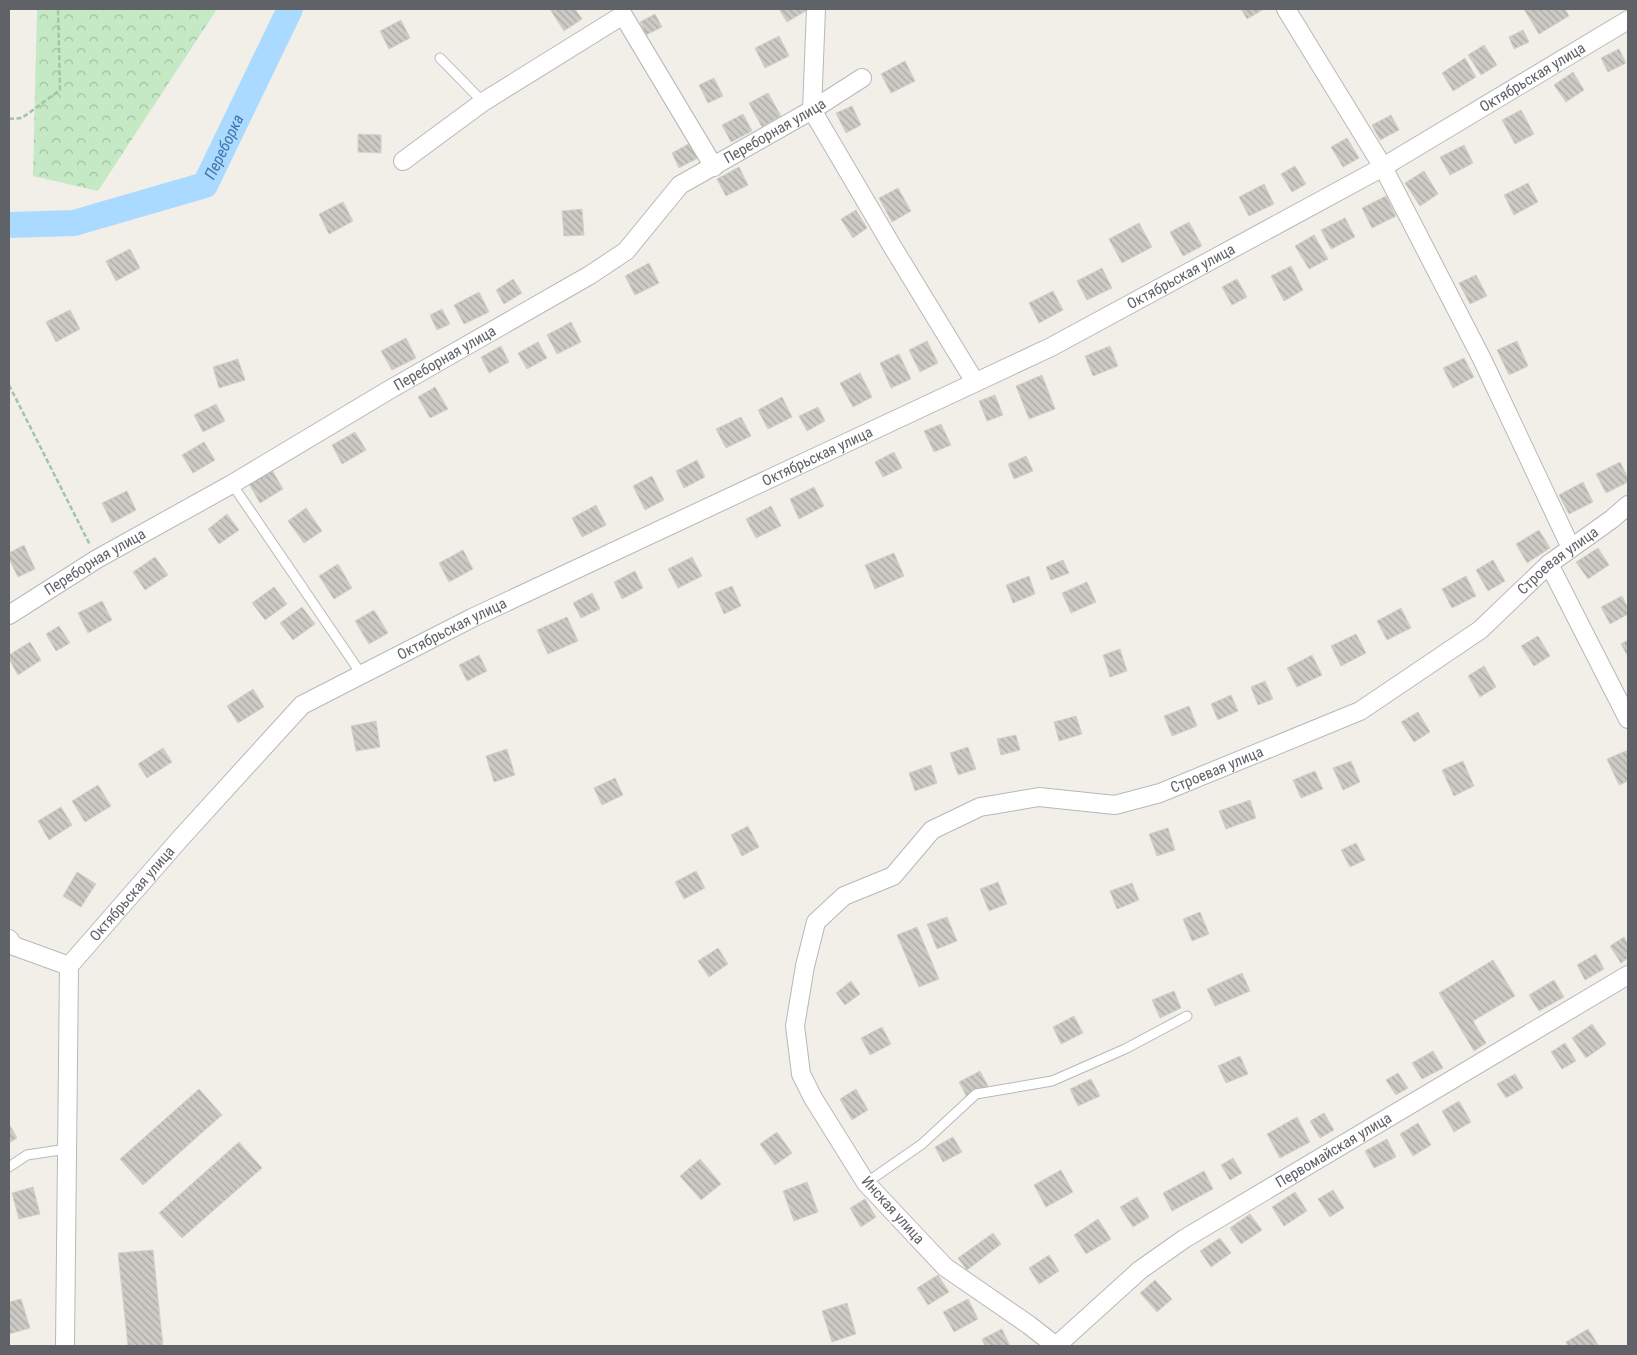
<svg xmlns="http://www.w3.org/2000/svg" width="1637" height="1355" viewBox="0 0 1637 1355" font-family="'Roboto Condensed',sans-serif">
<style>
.forest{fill:url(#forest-crowns)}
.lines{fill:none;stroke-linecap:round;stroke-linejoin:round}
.river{stroke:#aadaff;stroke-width:26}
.building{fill:url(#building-back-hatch);stroke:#d6d1c6}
.lane-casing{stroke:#b5b8bc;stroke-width:11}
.street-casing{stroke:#b5b8bc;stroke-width:20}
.path{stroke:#9cc7a9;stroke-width:2.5;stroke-dasharray:5 2.5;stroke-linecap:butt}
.lane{stroke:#fff;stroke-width:9}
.street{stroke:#fff;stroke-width:18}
.labels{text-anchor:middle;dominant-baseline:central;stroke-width:4.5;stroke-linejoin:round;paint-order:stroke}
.street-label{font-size:15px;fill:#5f6368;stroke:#fff}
.water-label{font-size:16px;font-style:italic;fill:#4174aa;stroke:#fff}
</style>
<defs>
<pattern id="forest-crowns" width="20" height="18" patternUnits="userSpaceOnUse" patternTransform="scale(1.25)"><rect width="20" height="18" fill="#c5e8c5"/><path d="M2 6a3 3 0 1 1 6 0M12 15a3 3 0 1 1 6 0" fill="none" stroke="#a3c0a4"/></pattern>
<pattern id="building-back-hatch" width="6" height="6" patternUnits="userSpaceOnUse" patternTransform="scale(1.25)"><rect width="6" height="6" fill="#cccac5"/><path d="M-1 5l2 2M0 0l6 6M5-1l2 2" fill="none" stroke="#a9a8a4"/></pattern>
</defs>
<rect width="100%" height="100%" fill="#f1efe8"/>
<path class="forest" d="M37,9H217L98,191L33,176Z"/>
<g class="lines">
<path class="river" id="s1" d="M9,225L74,223L205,185L290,9"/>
</g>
<path class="building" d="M550,9H575L582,19L564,31Z
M779,9H809L787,22Z
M1241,9H1264L1247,19Z
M1524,9H1565L1569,16L1539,34Z
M655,14L662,27L646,35L640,22Z
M401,20L410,38L389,49L380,31Z
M1523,30L1529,42L1514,49L1509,37Z
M779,36L789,56L765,68L755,48Z
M1484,45L1497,65L1481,75L1468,55Z
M1619,49L1626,63L1608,72L1601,58Z
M1465,58L1476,77L1453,91L1442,73Z
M905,61L915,81L891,93L881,74Z
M1573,72L1584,90L1566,102L1554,85Z
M714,78L723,96L708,103L699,85Z
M768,93L781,116L762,127L749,103Z
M852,106L861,125L846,133L836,113Z
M1521,110L1534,134L1515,144L1502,120Z
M743,114L752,131L731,142L722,125Z
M1391,115L1399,130L1380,140L1372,125Z
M358,134L381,135V153L358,152Z
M1347,138L1359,158L1343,167L1331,147Z
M690,143L698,158L679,168L672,153Z
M1464,145L1473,163L1450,175L1440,157Z
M1295,166L1306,184L1292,192L1281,174Z
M739,167L748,185L726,196L717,179Z
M1424,171L1438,194L1420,206L1405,183Z
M1528,183L1538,202L1514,215L1504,195Z
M1264,184L1274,204L1249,216L1239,197Z
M898,188L911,211L892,222L879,198Z
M1386,196L1396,216L1372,228L1362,208Z
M343,202L353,221L329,234L319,214Z
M582,209L584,235L564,236L562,211Z
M856,210L867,228L853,238L841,219Z
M1345,218L1355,237L1331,249L1321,230Z
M1189,222L1202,246L1183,256L1170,232Z
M1139,223L1152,247L1122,263L1109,239Z
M1314,235L1328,259L1309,269L1295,246Z
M130,249L140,268L116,281L106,261Z
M649,263L659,283L635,295L625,276Z
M1291,266L1303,290L1284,301L1271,276Z
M1102,268L1112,288L1087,300L1077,281Z
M1476,275L1487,296L1470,304L1459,283Z
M513,279L522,293L504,304L496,290Z
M1237,279L1247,297L1232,305L1222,287Z
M1053,291L1063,310L1039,323L1029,303Z
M479,292L489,312L464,324L454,305Z
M442,309L450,324L437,330L430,315Z
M70,310L80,329L56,342L46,322Z
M571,322L581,342L557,354L547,335Z
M406,338L416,358L392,370L381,351Z
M927,341L938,363L920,372L909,350Z
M1517,341L1528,366L1509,375L1497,350Z
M538,342L547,358L527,369L518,353Z
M501,346L509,362L489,373L481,357Z
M1110,346L1118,366L1093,376L1085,356Z
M899,354L911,379L891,388L880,363Z
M1464,358L1474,377L1453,388L1443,368Z
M238,359L245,380L219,388L213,367Z
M860,373L872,397L853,407L840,383Z
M1042,375L1055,409L1029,419L1016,386Z
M435,387L448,409L430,418L418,397Z
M995,395L1003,415L987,421L979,401Z
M782,397L792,417L768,429L758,410Z
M216,404L225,421L203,432L194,415Z
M818,407L825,421L807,431L799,416Z
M741,417L751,436L726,448L716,429Z
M941,424L951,445L934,452L924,431Z
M355,432L366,450L342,464L332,445Z
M204,442L215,460L193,473L182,455Z
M894,452L902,468L883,477L875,462Z
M1026,456L1033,471L1014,479L1008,464Z
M697,460L705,477L684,488L676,471Z
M1620,462L1628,478V482L1606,493L1596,474Z
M272,470L283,489L260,503L249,484Z
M652,476L664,500L645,510L633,486Z
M1583,482L1593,502L1569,514L1559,495Z
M814,487L824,506L799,519L790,499Z
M127,491L136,510L112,523L102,503Z
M596,505L606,525L582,537L572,518Z
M771,506L781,526L756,538L746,519Z
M306,508L322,531L304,543L288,521Z
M227,514L239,530L219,544L208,529Z
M1539,530L1550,548L1527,563L1516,544Z
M24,545L35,569L18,577L9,559V553Z
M1598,548L1609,565L1588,579L1576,562Z
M463,550L473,569L449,582L439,563Z
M894,553L904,576L875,589L865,565Z
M155,557L168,575L145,590L133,572Z
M692,557L702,576L678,588L668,569Z
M1063,560L1069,573L1051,580L1046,567Z
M1493,560L1505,581L1488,591L1476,570Z
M338,564L352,588L334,599L319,576Z
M635,571L643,588L622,599L614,582Z
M1029,576L1035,594L1013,603L1006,585Z
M1466,576L1476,596L1452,608L1442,589Z
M1087,582L1096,602L1071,613L1062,593Z
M732,586L741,606L724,614L715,593Z
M274,587L287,604L265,620L252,603Z
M592,593L600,609L581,618L573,603Z
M1622,596L1628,608V614L1610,624L1601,607Z
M102,601L112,620L88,633L78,613Z
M302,607L315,624L293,640L280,623Z
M1401,608L1411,628L1387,640L1377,621Z
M374,610L388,633L369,644L355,621Z
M567,617L578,641L548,654L537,630Z
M59,626L70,643L56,651L46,634Z
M1356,634L1366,653L1341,666L1331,646Z
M1538,636L1550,656L1534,666L1521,646Z
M1628,640V657L1621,644Z
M30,642L41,660L18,675L9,659V655Z
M1120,649L1127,671L1110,677L1103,655Z
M479,655L487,671L467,681L459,665Z
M1312,655L1322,675L1297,687L1287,668Z
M1484,666L1496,687L1480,697L1468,676Z
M1265,681L1273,699L1258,705L1251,687Z
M253,689L264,707L238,723L227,706Z
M1231,695L1238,711L1218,720L1211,704Z
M1189,706L1197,726L1172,736L1164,716Z
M1418,712L1430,732L1414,742L1401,722Z
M1076,716L1082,734L1059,741L1054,722Z
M376,721L380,747L356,751L351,726Z
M1016,735L1020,750L1001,755L997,739Z
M968,747L976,769L958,775L950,753Z
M163,748L172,762L147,778L138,764Z
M507,749L515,775L494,782L486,756Z
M1628,750V781L1619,785L1607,759Z
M1351,761L1360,782L1343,790L1333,768Z
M1463,761L1474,786L1454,796L1442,770Z
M931,765L937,783L915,791L909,773Z
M1315,771L1323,789L1301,798L1293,780Z
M615,778L623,795L602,805L594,788Z
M98,785L111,806L85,822L72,801Z
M1250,800L1256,818L1226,829L1219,811Z
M61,807L72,825L49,840L38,821Z
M748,826L759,847L742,856L731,835Z
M1168,828L1175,850L1157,856L1149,834Z
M1356,843L1365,860L1350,867L1341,850Z
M696,871L705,888L684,899L675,882Z
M77,872L96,884L81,907L63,896Z
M998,882L1007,904L989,911L980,889Z
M1132,883L1139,900L1117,909L1110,891Z
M1200,912L1209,934L1192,941L1183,919Z
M947,917L957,941L937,949L927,924Z
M917,927L939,979L919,987L897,935Z
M1624,937L1628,944V958L1621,963L1610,946Z
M718,948L728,964L709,977L698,961Z
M1596,954L1604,969L1585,980L1577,965Z
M1493,960L1515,996L1473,1021L1486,1043L1474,1051L1439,993Z
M1242,973L1250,991L1215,1006L1207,989Z
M1554,980L1564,997L1539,1011L1529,995Z
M851,981L860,994L845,1005L836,993Z
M1174,991L1181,1008L1160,1018L1152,1000Z
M1074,1016L1083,1033L1061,1044L1053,1027Z
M1592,1024L1606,1044L1586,1058L1572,1038Z
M882,1027L891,1044L870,1055L861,1038Z
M1565,1043L1576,1061L1562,1069L1551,1052Z
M1433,1051L1443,1068L1422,1079L1412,1063Z
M1240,1056L1248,1074L1226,1083L1218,1066Z
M980,1071L989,1088L968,1099L959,1082Z
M1398,1073L1408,1088L1396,1095L1386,1080Z
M1515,1074L1523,1088L1506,1098L1497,1084Z
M1091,1079L1100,1096L1078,1106L1070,1089Z
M199,1089L222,1115L143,1185L120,1159Z
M856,1089L868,1110L852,1120L840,1099Z
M1459,1101L1471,1122L1454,1132L1442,1111Z
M1324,1113L1334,1130L1320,1138L1310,1121Z
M1297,1117L1310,1142L1280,1158L1267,1134Z
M1418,1123L1431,1145L1413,1156L1400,1134Z
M9,1124L17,1138L9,1143Z
M777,1132L792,1153L775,1165L760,1144Z
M953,1137L962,1152L943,1162L935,1147Z
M1387,1139L1396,1157L1374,1168L1365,1151Z
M239,1142L262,1168L182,1238L159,1213Z
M1233,1158L1242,1173L1230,1180L1221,1165Z
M700,1159L721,1184L701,1200L680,1176Z
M1061,1170L1073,1192L1046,1207L1034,1185Z
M1204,1171L1213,1189L1172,1211L1163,1193Z
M807,1182L818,1212L794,1221L783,1191Z
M33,1187L40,1214L19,1219L12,1193Z
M1333,1190L1344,1208L1330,1217L1318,1199Z
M1295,1192L1307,1211L1284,1226L1272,1207Z
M1137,1197L1149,1217L1133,1227L1120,1207Z
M865,1199L876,1217L861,1227L850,1208Z
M1250,1214L1262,1230L1241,1244L1230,1228Z
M1098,1219L1111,1239L1086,1254L1074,1235Z
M993,1233L1001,1244L967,1270L958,1258Z
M1220,1238L1231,1253L1211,1267L1200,1251Z
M153,1250L163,1346H128L118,1253Z
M1049,1255L1059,1271L1039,1284L1029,1268Z
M938,1275L949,1292L928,1305L917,1288Z
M1155,1280L1172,1299L1157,1312L1140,1293Z
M21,1299L30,1328L9,1334V1302Z
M968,1299L978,1319L954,1332L943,1312Z
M847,1303L856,1334L832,1342L822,1311Z
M1002,1329L1010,1346H985L982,1339Z
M1588,1329L1599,1346H1568L1566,1342Z"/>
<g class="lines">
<defs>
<path id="lane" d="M440,58L483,102
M232,484L362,675
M9,1167L27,1155L67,1149
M866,1183L922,1144L976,1094L1052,1081L1125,1049L1187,1016"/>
<g id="street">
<path d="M816,9L812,110L892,246L975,382"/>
<path d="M1286,9L1383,167L1483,361L1571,548"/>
<path d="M403,161L483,102L623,15L714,167"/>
<path d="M1549,564L1628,719"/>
<path id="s2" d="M9,615L97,559L232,484L389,390L590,275L626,251L680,185L812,110L862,78"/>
<path d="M9,939L14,946L69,966"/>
<path id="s3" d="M69,966L179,840L302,705L472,618L1051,347L1383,167L1628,20"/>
<path d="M65,1346L69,966"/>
<path id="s4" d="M1056,1346L1029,1325L945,1267L866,1183L813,1098L801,1074L795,1026L805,966L816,922L844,896L893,876L932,830L980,807L1039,797L1115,805L1160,793L1360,711L1480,630L1549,564L1612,519L1628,505"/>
<path id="s5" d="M1056,1346L1140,1270L1184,1239L1628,975"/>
</g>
</defs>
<use href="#lane" class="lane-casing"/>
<use href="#street" class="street-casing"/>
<path class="path" d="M9,119L22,118L60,90L58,9
M9,385L90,545"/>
<use href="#lane" class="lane"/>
<use href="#street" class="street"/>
</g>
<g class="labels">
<g class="street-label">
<text stroke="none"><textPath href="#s3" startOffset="1732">Октябрьская улица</textPath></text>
<text stroke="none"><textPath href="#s2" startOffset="911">Переборная улица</textPath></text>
<text stroke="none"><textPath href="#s3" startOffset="1328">Октябрьская улица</textPath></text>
<text stroke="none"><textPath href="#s2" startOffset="506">Переборная улица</textPath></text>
<text stroke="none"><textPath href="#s3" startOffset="922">Октябрьская улица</textPath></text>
<text stroke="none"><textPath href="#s4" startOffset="1386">Строевая улица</textPath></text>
<text stroke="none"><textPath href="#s2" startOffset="101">Переборная улица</textPath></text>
<text stroke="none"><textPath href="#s3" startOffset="518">Октябрьская улица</textPath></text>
<text stroke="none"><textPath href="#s4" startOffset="982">Строевая улица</textPath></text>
<text stroke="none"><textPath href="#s3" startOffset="96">Октябрьская улица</textPath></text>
<text stroke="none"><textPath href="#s5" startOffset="341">Первомайская улица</textPath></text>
<text transform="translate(893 1210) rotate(48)">Инская улица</text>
</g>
<g class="water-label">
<text stroke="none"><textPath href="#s1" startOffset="244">Переборка</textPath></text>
</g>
</g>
<rect width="1637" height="1355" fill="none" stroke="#5f6368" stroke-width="20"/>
</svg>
